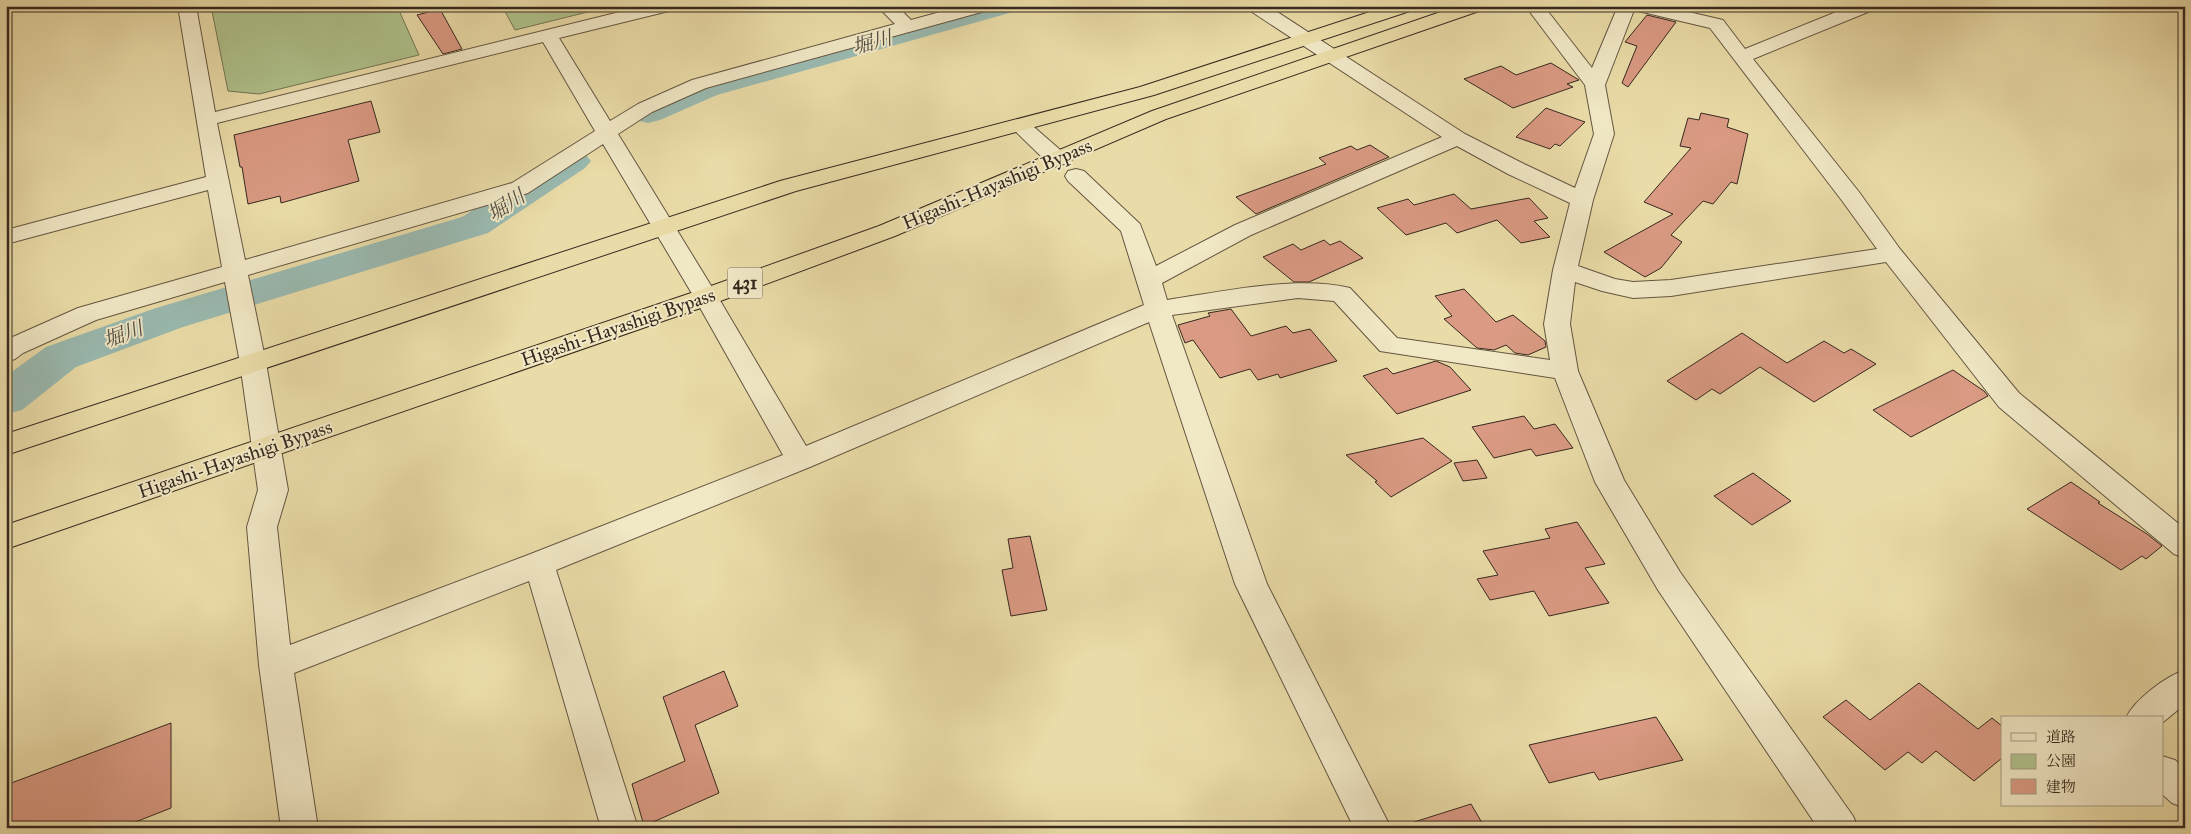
<svg xmlns="http://www.w3.org/2000/svg" width="2191" height="834" viewBox="0 0 2191 834" font-family="'IM FELL Great Primer','Noto Serif JP',serif">
<style>
.green{fill:#b0c28c;stroke:#747656}
.lines{fill:none;stroke-linecap:round;stroke-linejoin:round}
.river{fill:#9abab1;fill-rule:evenodd}
.building{fill:#da9a83;stroke:#37291f}
.minor-casing{stroke:#645641;stroke-width:2}
.highway-casing{stroke:#37291f;stroke-width:2}
.minor{fill:#f1e8c6;fill-rule:evenodd}
.highway{fill:#eadca8;fill-rule:evenodd}
.labels{text-anchor:middle;dominant-baseline:central;stroke-width:4;stroke-linejoin:round;paint-order:stroke}
.shield{fill:#f1e8c6;stroke:#6f6251;stroke-width:1}
.shield-label{font-size:18px;font-weight:bold;fill:#37291f}
.street-label{font-size:19px;fill:#37291f;stroke:#f1e8c6}
.water-label{font-size:20px;font-style:italic;fill:#504d44;stroke:#f1e8c6}
</style>
<rect width="100%" height="100%" fill="#eadca8"/>
<filter id="stains"><feTurbulence type="fractalNoise" baseFrequency=".004" numOctaves="4"/><feColorMatrix values="0 0 0 0 .2 0 0 0 0 .09 0 0 0 0 .02 0 0 0 .5 -.17"/></filter>
<radialGradient id="worn" r=".72"><stop offset=".6" stop-color="#630" stop-opacity="0"/><stop offset="1" stop-color="#630" stop-opacity=".3"/></radialGradient>
<path class="green" d="M211,6H397L419,55L259,94L228,91Z
M502,6H612L515,30Z"/>
<g class="lines">
<path class="river" d="M969,6H1018L1013,12L717,95L660,120L648,123L636,120L631,113L636,106L693,81Z
M573,150L585,154L591,161L585,168L488,233L183,327L76,367L22,410L6,414V376L46,347L153,309L462,217L561,154Z"/>
</g>
<path class="building" d="M440,9L462,49L443,54L417,15Z
M1647,15L1676,22L1628,87L1622,83L1637,46L1625,42Z
M1551,63L1579,80L1567,84L1573,87L1513,108L1464,79L1501,66L1516,75Z
M371,101L380,132L348,140L359,181L281,203L280,196L248,204L242,167H240L234,135Z
M1546,108L1585,122L1560,146L1555,144L1550,149L1516,137Z
M1701,113L1729,119L1727,127L1748,134L1737,184L1731,182L1713,204L1703,201L1671,235L1682,242L1661,268L1645,277L1604,252L1673,214L1644,202L1691,148L1680,146L1688,118L1699,120Z
M1370,145L1389,157L1256,214L1236,197L1326,164L1319,158L1351,146L1357,150Z
M1454,194L1471,209L1529,198L1548,218L1534,221L1550,237L1521,243L1497,220L1457,233L1446,223L1406,235L1377,208L1408,199L1414,205Z
M1324,240L1330,245L1340,241L1363,258L1309,282H1294L1263,257L1293,244L1301,250Z
M1464,289L1496,322L1513,315L1545,341L1546,347L1528,355L1515,353L1506,345L1494,350L1477,348L1444,319L1452,316L1435,296Z
M1231,309L1251,336L1286,326L1293,333L1310,329L1337,361L1280,378L1278,374L1258,380L1250,369L1220,378L1193,340L1185,343L1178,325L1210,316L1208,313Z
M1742,333L1787,363L1824,341L1844,353L1851,349L1876,364L1814,402L1760,367L1720,394L1712,389L1696,400L1667,381Z
M1436,361L1450,367L1471,390L1397,414L1363,376L1387,368L1393,374Z
M1953,370L1984,391L1988,396L1911,437L1873,410Z
M1524,416L1534,429L1555,424L1573,448L1536,456L1531,449L1494,458L1472,427Z
M1423,438L1452,461L1391,497L1375,482L1377,481L1346,455Z
M1477,460L1487,478L1463,481L1454,463Z
M1753,473L1791,501L1752,525L1714,496Z
M2071,482L2100,502L2098,503L2147,534L2162,546L2146,559L2142,556L2121,570L2027,509Z
M1577,522L1605,564L1585,568L1609,603L1549,616L1534,591L1490,600L1477,579L1498,575L1483,551L1550,538L1545,529Z
M1030,536L1047,610L1011,616L1002,570L1013,568L1008,539Z
M724,671L738,706L695,725L719,793L644,826L632,784L685,761L663,697Z
M1919,683L1978,729L1992,718L2002,726V758L1974,781L1936,751L1922,763L1908,752L1885,770L1823,717L1846,700L1870,720Z
M1656,717L1683,760L1599,780L1594,772L1549,783L1529,745Z
M171,723V808L120,828H6V785Z
M1471,804L1485,828H1411V823Z"/>
<g class="lines">
<defs>
<path id="minor" d="M178,6H196L215,112L644,6H676L673,10L559,38L610,121L638,104L692,80L895,24L877,6H897L911,20L962,6H992L989,10L706,88L652,112L618,134L718,297L806,446L1144,305L1121,231L1068,181L1065,176L1068,171L1076,169L1084,171L1140,224L1156,266L1235,225L1442,137L1249,10L1246,6H1268L1465,134L1524,164L1575,188L1594,134L1585,85L1530,12L1527,8L1528,6H1548L1546,9L1592,68L1618,6H1663L1723,20L1745,49L1851,6H1876L1873,10L1753,59L1859,192L1900,249L2019,393L2185,529V558L2174,554L1999,407L1886,262L1671,296L1633,298L1602,291L1575,282L1570,324L1578,371L1624,480L1680,572L1853,816L1858,828H1818L1658,590L1595,482L1555,378L1380,351L1334,301L1298,298L1172,315L1267,584L1391,828H1354L1235,584L1149,322L810,467L556,570L638,828H601L529,581L294,673L318,828H281L259,665L247,527L258,490L240,363L225,282L96,320L23,353L15,359L6,362V340L78,308L222,267L208,190L6,244V230L206,177ZM1634,10L1710,28L1843,202L1877,249L1671,280L1633,282L1615,279L1578,266L1593,200L1614,134L1605,85ZM543,42L595,131L512,183L245,260L217,123ZM603,144L694,297L783,455L528,555L290,645L277,527L288,490L266,363L248,275L528,193ZM1457,146L1508,174L1570,203L1553,270L1544,324L1550,360L1397,338L1350,288C1297,275 1222,292 1167,300L1162,283L1251,235Z
M1020,119L1027,121L1065,154L1068,159L1065,164L1057,165L1049,164L1013,129L1010,125L1013,121Z
M2185,670V704L2162,723V718H2126C2134,700 2166,676 2185,670Z
M2162,756L2175,760L2185,769V808L2172,803L2162,794Z"/>
<path id="highway" d="M1388,6H1416L1413,10L1154,95L796,191L6,455V434L780,181L1140,87Z
M1458,6H1485L1482,10L1166,119L895,236L715,303L6,549V525L697,291L879,226L1152,111Z"/>
</defs>
<use href="#minor" class="minor-casing"/>
<use href="#highway" class="highway-casing"/>
<use href="#minor" class="minor"/>
<use href="#highway" class="highway"/>
</g>
<g class="labels">
<rect class="shield" x="727.5" y="267.5" width="35" height="31" rx="4"/>
<g class="shield-label">
<text x="745" y="283">431</text>
</g>
<g class="street-label">
<text transform="translate(997 184) rotate(-23)">Higashi-Hayashigi Bypass</text>
<text transform="translate(618 327) rotate(-19)">Higashi-Hayashigi Bypass</text>
<text transform="translate(235 459) rotate(-19)">Higashi-Hayashigi Bypass</text>
</g>
<g class="water-label">
<text transform="translate(872 42) rotate(-15)">堀川</text>
<text transform="translate(506 205) rotate(-33)">堀川</text>
<text transform="translate(123 334) rotate(-20)">堀川</text>
</g>
</g>
<rect width="2191" height="834" fill="none" stroke="#eadca8" stroke-width="25"/>
<rect x="8" y="8" width="2176" height="819" fill="none" stroke="#37291f" stroke-width="2.5"/>
<rect x="12" y="12" width="2166" height="809" fill="none" stroke="#37291f"/>
<rect x="2001" y="716" width="162" height="90" fill="#f1e8c6" stroke="#a79c83"/>
<rect x="2011" y="733" width="25" height="8" fill="#f1e8c6" stroke="#a79c83"/>
<text x="2046" y="742" font-size="15" fill="#37291f">道路</text>
<rect x="2011" y="754" width="25" height="15" fill="#b0c28c" stroke="#a79c83"/>
<text x="2046" y="766" font-size="15" fill="#37291f">公園</text>
<rect x="2011" y="779" width="25" height="15" fill="#da9a83" stroke="#a79c83"/>
<text x="2046" y="792" font-size="15" fill="#37291f">建物</text>
<rect width="100%" height="100%" filter="url(#stains)"/>
<rect width="100%" height="100%" fill="url(#worn)"/>
</svg>
